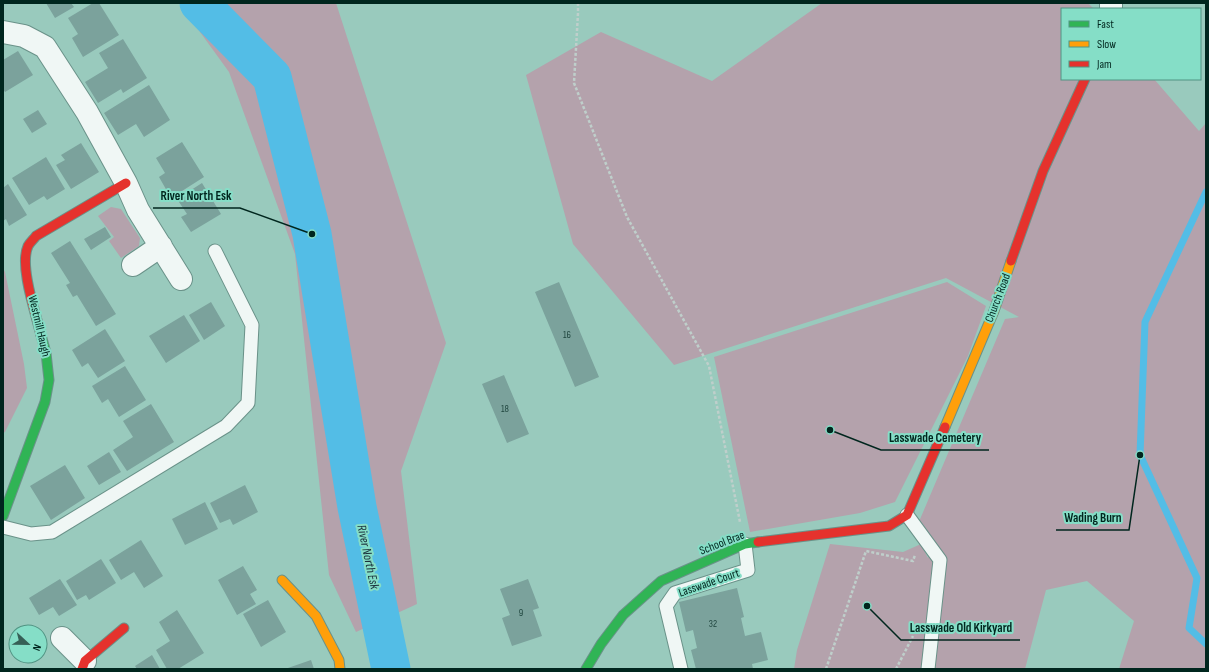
<svg xmlns="http://www.w3.org/2000/svg" width="1209" height="672" viewBox="0 0 1209 672" font-family="'Sofia Sans Condensed',sans-serif">
<style>
.green{fill:#b4a2ac}
.lines{fill:none;stroke-linecap:round;stroke-linejoin:round}
.stream{stroke:#53bde6;stroke-width:7}
.river{stroke:#53bde6;stroke-width:39}
.building{fill:#7ba29c}
.lane-casing{stroke:#6a9289;stroke-width:15}
.street-casing{stroke:#6a9289;stroke-width:24}
.fast-casing{stroke:#6a9289;stroke-width:11}
.slow-casing{stroke:#6a9289;stroke-width:11}
.jam-casing{stroke:#6a9289;stroke-width:11}
.path{stroke:#bfcfcb;stroke-width:2.5;stroke-dasharray:3 2;stroke-linecap:butt}
.lane{stroke:#f0f7f5;stroke-width:13}
.street{stroke:#f0f7f5;stroke-width:22}
.fast{stroke:#30b455;stroke-width:9}
.slow{stroke:#ff9f0a;stroke-width:9}
.jam{stroke:#e5322d;stroke-width:9}
.labels{text-anchor:middle;dominant-baseline:central;stroke-width:4;stroke-linejoin:round;paint-order:stroke}
.number-label{font-size:10px;fill:#1f453e}
.street-label{font-size:12px;fill:#00261e;stroke:#85dec7}
.water-label{font-size:13px;font-style:italic;fill:#1a2f3b;stroke:#85dec7}
.leader{fill:none;stroke:#00261e;stroke-width:1.5}
.callout-dot{fill:#00261e;stroke:#85dec7;stroke-width:1.5}
.callout-label{font-size:13px;text-anchor:middle;font-weight:bold;fill:#00261e;stroke:#85dec7;stroke-width:4;stroke-linejoin:round;paint-order:stroke}
</style>
<rect width="100%" height="100%" fill="#99cabd"/>
<path class="green" d="M179,3H336L446,343L401,471L417,604L356,632L329,575L295,254L229,72Z
M822,3H1088L1094,9H1062V79H1154L1199,131L1206,123V669H1119L1134,621L1087,581L1046,590L1025,669H794L797,650L830,544L903,552L921,544L928,558L931,541L918,524L1005,319L1019,317L946,278L674,365L573,244L526,75L601,32L712,81Z
M111,207L121,209L140,238L139,246L121,258L109,241L114,237L98,216Z
M3,268L5,272L24,364L27,388L5,432L3,433Z
M947,282L986,306L968,356L895,502L860,513L750,532L714,357Z"/>
<g class="lines">
<path class="stream" d="M1206,192L1145,322L1140,455L1197,578L1189,628L1206,644"/>
<path class="river" d="M199,3L272,77L312,234L357,507L391,669"/>
</g>
<path class="building" d="M46,3H71L74,7L55,18Z
M93,3H99L119,35L83,57L72,38L78,34L68,18Z
M123,39L147,78L123,93L121,89L98,103L85,82L108,68L99,53Z
M18,51L33,75L5,92L3,89V60Z
M149,85L170,120L144,137L136,124L118,135L104,113Z
M38,110L47,124L32,133L23,119Z
M182,142L204,177L171,198L159,177L165,173L156,158Z
M81,143L99,172L71,189L56,165L65,160L61,155Z
M46,157L65,189L47,200L44,196L29,205L12,178Z
M202,183L221,214L191,232L181,217L187,214L177,199Z
M8,184L27,215L9,226L6,219L3,221V188Z
M105,227L111,237L91,250L84,239Z
M70,241L116,314L96,326L77,295L73,297L66,285L70,283L51,253Z
M559,282L599,377L575,387L535,292Z
M211,302L225,326L204,340L189,315Z
M184,315L200,341L166,363L149,336Z
M105,329L125,361L98,378L88,363L82,367L72,350Z
M125,366L146,400L119,417L108,399L102,403L92,386Z
M504,375L529,434L507,443L482,384Z
M151,404L174,442L127,471L113,450L133,437L123,421Z
M109,452L121,472L99,485L87,466Z
M65,465L85,498L51,520L30,486Z
M245,485L258,512L233,525L230,519L220,523L210,503Z
M205,502L218,529L185,545L172,519Z
M141,540L163,576L144,588L134,572L121,580L109,560Z
M101,559L116,583L89,600L86,595L77,600L66,581Z
M243,566L257,590L250,594L256,604L237,615L218,580Z
M60,579L77,605L59,616L53,607L39,615L29,598Z
M528,579L539,608L533,610L542,636L512,646L502,618L510,615L500,589Z
M737,588L744,617L741,618L745,636L761,632L768,660L752,664L753,669H696L691,650L697,648L693,630L686,632L679,602Z
M268,600L286,632L261,647L243,614Z
M177,610L204,653L178,669H167L156,650L170,641L159,622Z
M152,655L160,669H137L135,666Z
M311,660L314,669H285Z"/>
<g class="lines">
<defs>
<path id="lane" d="M907,515L940,560L928,669
M3,527L31,534L52,532L226,426L248,403L252,325L215,251
M681,669L666,606L675,593L748,570L745,544"/>
<path id="street" d="M1111,9V3
M3,32L24,36L45,47L87,112L126,183L138,210L181,279
M133,265L161,246
M62,638L85,661"/>
<path id="fast" d="M3,516L45,402L49,380L46,353L41,335
M586,669L601,644L623,615L661,581L745,544L758,542"/>
<path id="slow" d="M945,427L994,311L1011,261
M282,580L316,616L339,660L340,669"/>
<path id="jam" d="M1011,261L1043,171L1085,79
M41,335C36,314 19,266 28,246C30,242 34,239 36,236L126,183
M758,542L889,526L907,515L945,427
M82,669L85,661L124,628"/>
</defs>
<use href="#lane" class="lane-casing"/>
<use href="#street" class="street-casing"/>
<use href="#fast" class="fast-casing"/>
<use href="#slow" class="slow-casing"/>
<use href="#jam" class="jam-casing"/>
<path class="path" d="M578,3V13L574,83L627,217L709,366L740,522
M826,669L866,551L913,561L915,555
M896,669L913,636"/>
<use href="#lane" class="lane"/>
<use href="#street" class="street"/>
<use href="#fast" class="fast"/>
<use href="#slow" class="slow"/>
<use href="#jam" class="jam"/>
</g>
<g class="labels">
<g class="number-label">
<text x="567" y="335">16</text>
<text x="505" y="409">18</text>
<text x="521" y="613">9</text>
<text x="713" y="624">32</text>
</g>
<g class="street-label">
<text transform="translate(998 298) rotate(-69)">Church Road</text>
<text transform="translate(39 326) rotate(77)">Westmill Haugh</text>
<text transform="translate(722 543) rotate(-21)">School Brae</text>
<text transform="translate(709 583) rotate(-19)">Lasswade Court</text>
</g>
<g class="water-label">
<text transform="translate(368 557) rotate(78)">River North Esk</text>
</g>
</g>
<path class="leader" d="M312 234L240 208H153M830 430L881 450H989M1140 455L1129 530H1056M867 606L901 640H1020"/>
<g class="callout-dot">
<circle cx="312" cy="234" r="4"/>
<circle cx="830" cy="430" r="4"/>
<circle cx="1140" cy="455" r="4"/>
<circle cx="867" cy="606" r="4"/>
</g>
<g class="callout-label">
<text x="196" y="200">River North Esk</text>
<text x="935" y="442">Lasswade Cemetery</text>
<text x="1093" y="522">Wading Burn</text>
<text x="961" y="632">Lasswade Old Kirkyard</text>
</g>
<rect width="1209" height="672" fill="none" stroke="#00261e" stroke-width="8"/>
<rect x="1061" y="8" width="140" height="72" fill="#85dec7" stroke="#509483"/>
<rect x="1069" y="21" width="20" height="6" fill="#30b455" stroke="#509483"/>
<text x="1097" y="28" font-size="12" fill="#00261e">Fast</text>
<rect x="1069" y="41" width="20" height="6" fill="#ff9f0a" stroke="#509483"/>
<text x="1097" y="48" font-size="12" fill="#00261e">Slow</text>
<rect x="1069" y="61" width="20" height="6" fill="#e5322d" stroke="#509483"/>
<text x="1097" y="68" font-size="12" fill="#00261e">Jam</text>
<g transform="translate(28 644) rotate(112)"><circle r="19" fill="#85dec7" stroke="#509483"/>
<path d="M0-3L7 15L0 10L-7 15Z" fill="#365f56"/>
<text y="-6" font-size="11" font-weight="bold" text-anchor="middle" fill="#00261e">N</text>
</g>
</svg>
